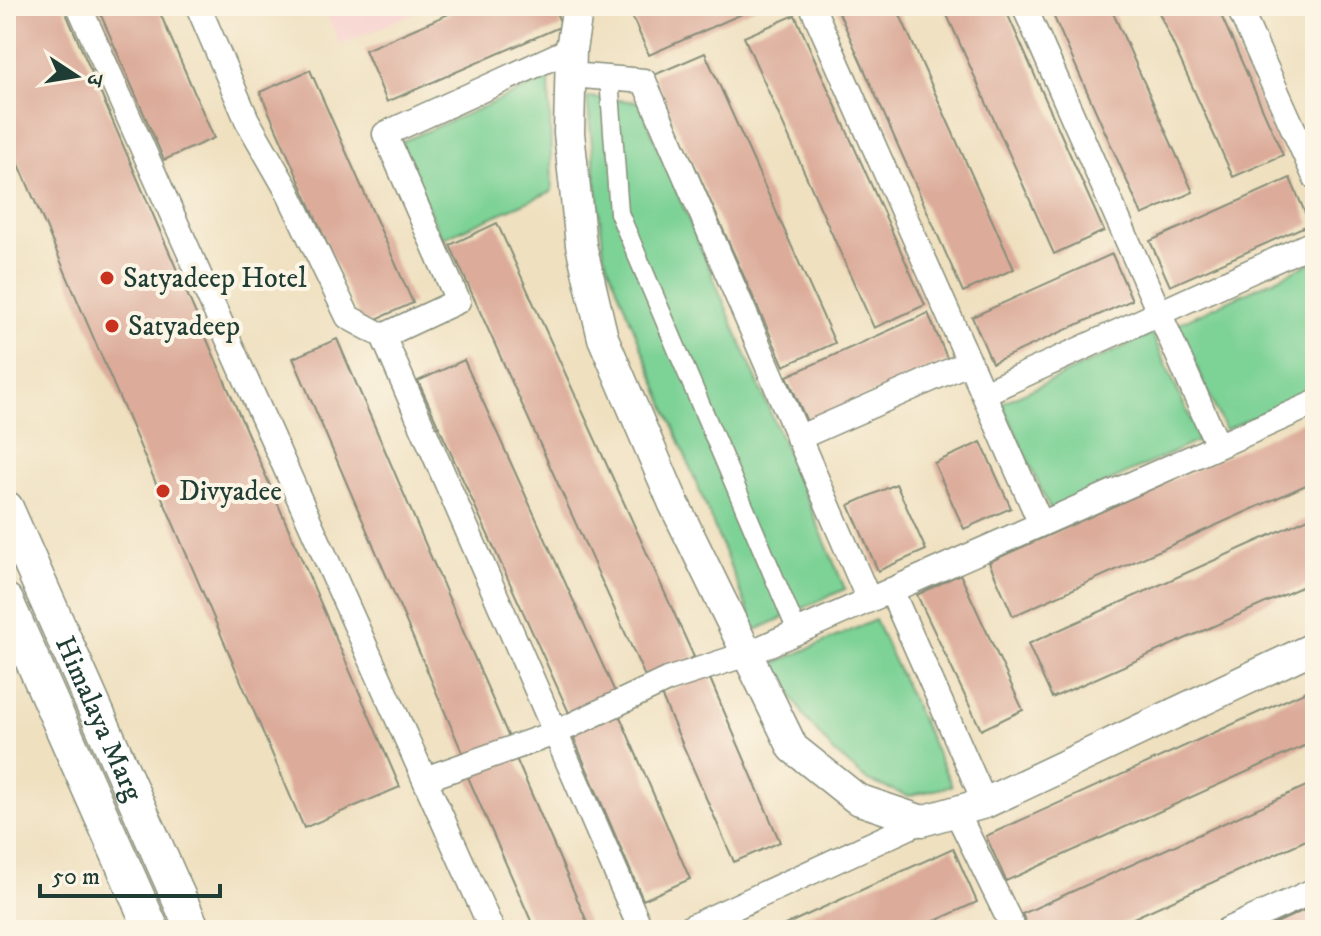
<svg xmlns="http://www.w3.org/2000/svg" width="1321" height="936" viewBox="0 0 1321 936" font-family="'IM FELL DW Pica','Noto Serif Devanagari',serif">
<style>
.built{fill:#f7d0ce}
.green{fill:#7dd296;stroke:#4e8865;stroke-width:2}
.building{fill:#dcab9a}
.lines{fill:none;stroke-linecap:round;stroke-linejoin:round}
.pedestrian-casing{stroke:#878e7a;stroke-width:21}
.minor-casing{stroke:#878e7a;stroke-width:27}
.tertiary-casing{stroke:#878e7a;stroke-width:33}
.secondary-casing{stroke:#878e7a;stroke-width:37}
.pedestrian{stroke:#fff;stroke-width:18}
.minor{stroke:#fff;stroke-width:24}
.tertiary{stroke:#fff;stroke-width:30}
.secondary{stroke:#fff;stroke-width:34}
.poi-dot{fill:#c8321e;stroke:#fcf5e5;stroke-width:3}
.labels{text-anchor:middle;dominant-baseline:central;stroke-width:8;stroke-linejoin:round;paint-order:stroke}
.poi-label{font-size:28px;fill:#1f3d34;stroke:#fcf5e5;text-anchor:start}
.street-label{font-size:28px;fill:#1f3d34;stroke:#fcf5e5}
</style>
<rect width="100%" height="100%" fill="#fcf5e5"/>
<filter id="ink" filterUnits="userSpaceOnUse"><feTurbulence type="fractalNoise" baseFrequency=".0125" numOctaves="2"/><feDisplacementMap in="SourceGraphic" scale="16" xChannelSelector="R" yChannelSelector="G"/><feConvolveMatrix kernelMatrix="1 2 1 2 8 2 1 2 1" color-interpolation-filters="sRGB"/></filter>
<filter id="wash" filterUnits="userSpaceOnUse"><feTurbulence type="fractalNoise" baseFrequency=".006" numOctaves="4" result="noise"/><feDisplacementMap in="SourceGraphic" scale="32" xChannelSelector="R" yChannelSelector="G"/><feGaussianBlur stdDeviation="1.8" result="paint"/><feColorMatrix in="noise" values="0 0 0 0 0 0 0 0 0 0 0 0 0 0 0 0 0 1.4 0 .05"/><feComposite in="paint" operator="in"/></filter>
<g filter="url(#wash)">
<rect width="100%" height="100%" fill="#efe0c0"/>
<path class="built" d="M323,6H431L340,45Z"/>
<path class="green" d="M549,79L552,191L441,239L401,142Z
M587,97L639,102L845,589L756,630L604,255Z
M1315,261V389L1225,430L1177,324Z
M1152,334L1200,440L1050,509L1002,403Z
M875,620L952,786L908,796L868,781L834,752L806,719L773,664Z"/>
<g id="blocks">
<path class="building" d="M6,6H63L400,787L304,828L6,134Z
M97,6H157L214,138L164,160Z
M467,6H553L562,26L387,102L365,50Z
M650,6H760L649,55L631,14Z
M836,6H896L1014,269L963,292Z
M943,6H1004L1104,231L1054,254Z
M1049,6H1110L1193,192L1142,215Z
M1156,6H1217L1283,155L1233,177Z
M795,15L925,305L874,328L744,37Z
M705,53L835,343L784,366L654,75Z
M310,70L413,303L363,325L260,92Z
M1290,178L1310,224L1170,286L1150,241Z
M497,223L694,657L646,679L450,245Z
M1112,254L1132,300L992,363L972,317Z
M928,313L948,360L807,422L787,376Z
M337,339L510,740L465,759L293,358Z
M464,360L615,692L569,713L418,381Z
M1315,416V481L1013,616L989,562Z
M981,442L1011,508L964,529L934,463Z
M896,484L926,550L878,571L849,505Z
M1315,515V581L1052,698L1028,644Z
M960,574L1023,710L981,730L917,595Z
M708,674L780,842L734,862L661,695Z
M1315,687V741L1006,881L986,836Z
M618,712L690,879L643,900L571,732Z
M515,756L588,924L573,930H535L468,777Z
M1315,782V836L1107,930H1029L1022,914Z
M953,848L977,902L915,930H774Z
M1315,905V930H1261Z
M983,922L987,930H965Z"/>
</g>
</g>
<g filter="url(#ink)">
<use href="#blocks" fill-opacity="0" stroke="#878e7a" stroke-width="2"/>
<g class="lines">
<defs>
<path id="pedestrian" d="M609,78L619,213L797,631"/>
<path id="minor" d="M79,6L492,930
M198,6L247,120L287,190L348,317L383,336
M812,6L1041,524
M1024,6L1218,446
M1238,6L1315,177
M571,49L385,134L458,301L383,336L641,930
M570,75L644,81L869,600
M984,393L1315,242
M798,438L970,362
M891,590L985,803
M425,779L555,733L667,680L747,654L1315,403
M956,811L1014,930
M685,930L922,821
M1227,930L1315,890"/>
<path id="tertiary" d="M578,6L571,49L569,133L581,245L603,338L674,504L793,748L857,799L922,821L985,803L1315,647"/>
<g id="secondary">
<path id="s1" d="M6,508L193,930"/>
<path d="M6,601L152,930"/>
</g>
</defs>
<use href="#pedestrian" class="pedestrian-casing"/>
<use href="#minor" class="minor-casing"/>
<use href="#tertiary" class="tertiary-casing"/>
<use href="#secondary" class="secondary-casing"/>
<use href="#pedestrian" class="pedestrian"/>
<use href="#minor" class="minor"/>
<use href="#tertiary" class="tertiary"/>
<use href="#secondary" class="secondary"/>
</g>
</g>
<g class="poi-dot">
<circle cx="107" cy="278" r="8"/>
<circle cx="112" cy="326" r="8"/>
<circle cx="163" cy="491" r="8"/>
</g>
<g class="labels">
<g class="poi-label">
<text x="123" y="278">Satyadeep Hotel</text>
<text x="128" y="326">Satyadeep</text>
<text x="179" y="491">Divyadee</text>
</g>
<g class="street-label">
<text stroke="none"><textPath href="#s1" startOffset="230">Himalaya Marg</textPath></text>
</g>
</g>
<rect width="1321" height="936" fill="none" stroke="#fcf5e5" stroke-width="32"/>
<g transform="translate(76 76) rotate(102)" stroke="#fcf5e5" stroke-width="6" paint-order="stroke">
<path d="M0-6L14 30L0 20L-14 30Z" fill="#1f3d34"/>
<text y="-12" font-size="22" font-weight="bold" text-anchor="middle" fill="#1f3d34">उ</text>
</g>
<path d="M40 884v12h180v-12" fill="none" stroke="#1f3d34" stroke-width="4"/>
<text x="52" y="884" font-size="24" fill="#1f3d34" stroke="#fcf5e5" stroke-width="6" paint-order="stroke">50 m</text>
</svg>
